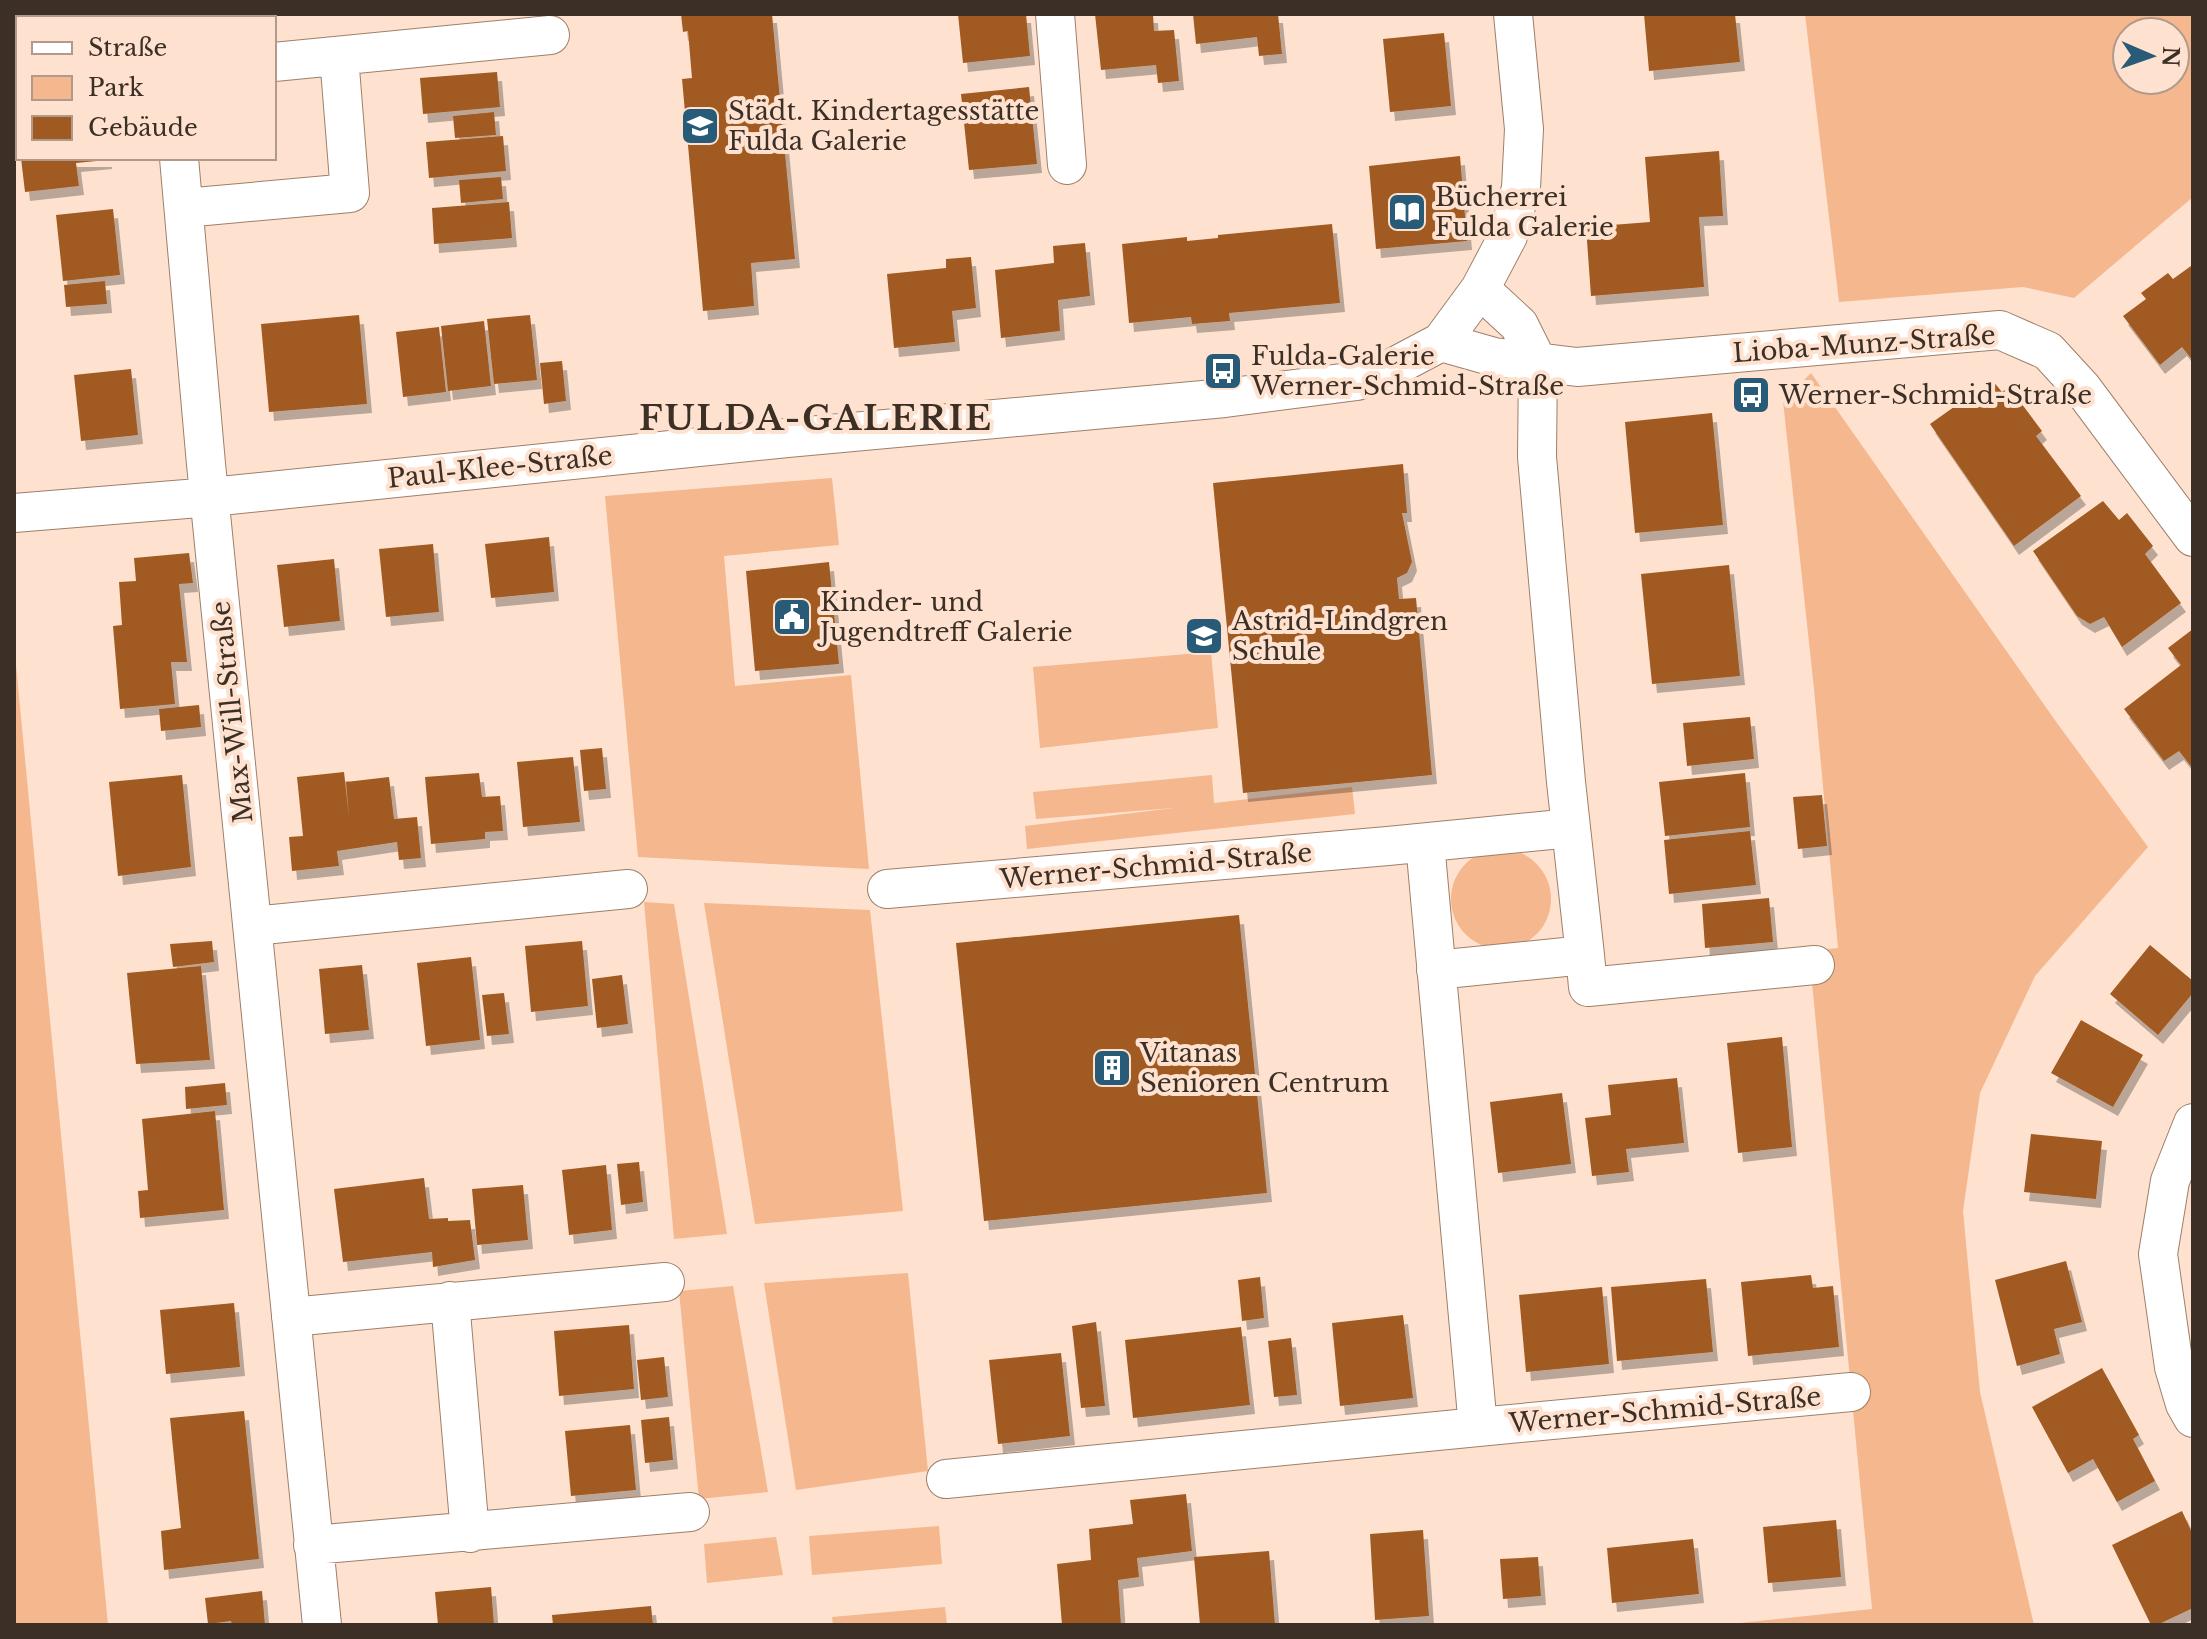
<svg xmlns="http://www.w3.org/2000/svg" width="2207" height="1639" viewBox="0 0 2207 1639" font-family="'Libre Baskerville',serif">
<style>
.green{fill:#f5b78d;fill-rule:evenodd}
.building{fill:#a05a21;filter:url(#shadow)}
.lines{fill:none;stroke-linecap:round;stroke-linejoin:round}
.street-casing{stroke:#9e7f69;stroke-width:40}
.street{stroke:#fff;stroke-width:38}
.labels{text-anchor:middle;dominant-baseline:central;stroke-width:8;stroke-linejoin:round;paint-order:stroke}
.poi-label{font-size:26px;fill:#3c2f26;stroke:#fee2cf;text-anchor:start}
.street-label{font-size:26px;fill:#3c2f26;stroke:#fee2cf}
.district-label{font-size:34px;font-weight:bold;letter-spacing:2px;fill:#3c2f26;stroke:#fee2cf}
</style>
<defs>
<filter id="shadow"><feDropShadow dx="5" dy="9" stdDeviation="0" flood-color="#0004"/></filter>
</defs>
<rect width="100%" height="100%" fill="#fee2cf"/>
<path class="green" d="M1805,14H2193V197L2074,298L2023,287L1839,302ZM2127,32H2175V80H2127Z
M1811,373L2057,723L2148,847L2035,976L1980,1093L1963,1211L1980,1392L2034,1625H1721L1872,1609L1809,951L1838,948L1814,689L1783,401Z
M832,478L839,545L724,556L735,686L851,675L869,869L638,857L605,496Z
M14,644L108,1625H14Z
M1211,652L1218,728L1040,748L1033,667Z
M1212,775L1214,803L1352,787L1355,814L1027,849L1025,826L1174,808L1036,819L1033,792Z
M1451 899a50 50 0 1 1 100 0a50 50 0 1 1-100 0Z
M644,902L674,904L727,1234L674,1239Z
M704,903L870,910L903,1211L755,1224Z
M908,1273L928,1471L796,1490L764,1283Z
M733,1286L768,1492L699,1499L679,1291Z
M939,1526L942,1564L812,1575L809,1536Z
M776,1537L783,1575L707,1583L704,1544Z
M945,1607L947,1624L833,1625L832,1617Z"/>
<path class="building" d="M35,14H92V18H35Z
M212,14H242L243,16L213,18Z
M681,14H772L795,259L751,263L754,306L703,311L682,79L692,78L688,31L683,32Z
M958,14H1026L1030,56L963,63Z
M1095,14H1153L1154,31L1174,30L1179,81L1158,83L1156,65L1101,70Z
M1193,14H1278L1282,54L1259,56L1257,37L1196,44Z
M1644,14H1735L1740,62L1649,71Z
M1444,33L1451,106L1390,112L1383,39Z
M497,72L500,107L423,114L420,78Z
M1029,87L1037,164L969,170L961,94Z
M494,112L496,135L455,138L453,116Z
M503,136L506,171L429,178L426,142Z
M1719,151L1723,216L1699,217L1704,287L1591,296L1586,227L1650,222L1645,157Z
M1460,156L1467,241L1376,249L1369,166Z
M21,158H107V160L76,163L79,186L25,192Z
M501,177L503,199L461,203L459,180Z
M509,202L512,238L434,244L432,208Z
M113,209L120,275L63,281L56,215Z
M1332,224L1340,303L1229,313L1230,321L1192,324L1191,317L1129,323L1122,244L1187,237V241L1218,238V235Z
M1085,243L1090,296L1058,300L1060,331L1001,338L995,270L1054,263L1053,246Z
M971,257L976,308L952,311L955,342L894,348L887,274L946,268V259Z
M2191,266L2193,361L2182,347L2160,365L2123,316L2146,299L2141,293L2168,273L2173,279Z
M105,281L107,304L66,307L64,285Z
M359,315L367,404L269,412L261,324Z
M530,315L537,380L494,384L487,319Z
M484,321L491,386L448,391L441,326Z
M439,327L446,392L403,397L396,332Z
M562,361L566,401L544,404L540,363Z
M131,369L138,435L81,441L74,375Z
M1992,380L2002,392L2009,387L2042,431L2036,436L2081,496L2014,546L1930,424Z
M1712,413L1723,525L1635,533L1625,422Z
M1403,464L1407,513H1402L1412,562L1407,573L1397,578L1399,599L1416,598L1432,775L1243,793L1213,483Z
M2103,501L2119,520L2127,513L2153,546L2145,554L2181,603L2122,647L2104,617L2090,624L2077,616L2033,551Z
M549,537L554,592L491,598L485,544Z
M433,544L439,612L386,617L379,549Z
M189,553L193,583L179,584L187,662H171L175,704L120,709L113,626L122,625L119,582L136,581L134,558Z
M334,559L340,621L284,627L277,565Z
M829,562L839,664L755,671L746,571Z
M1729,565L1740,676L1652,684L1641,574Z
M2193,629V769L2179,751L2164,761L2124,709L2181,665L2168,648Z
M199,705L201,727L161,731L159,709Z
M1750,717L1754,759L1687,766L1683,723Z
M602,748L606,789L584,791L580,750Z
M573,757L580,822L523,827L517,762Z
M344,772L349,817L346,782L389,777L394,819L417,817L421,858L399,860L397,842L337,851L339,866L292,871L289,837L303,836L297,777Z
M479,773L482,797L500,796L503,831L485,832V839L431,844L425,777Z
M1745,773L1750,827L1665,836L1659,782Z
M182,775L191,867L118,876L109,782Z
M1822,795L1827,846L1798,849L1793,797Z
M1750,831L1756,885L1669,894L1664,840Z
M1769,898L1773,942L1705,948L1702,904Z
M1239,915L1267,1193L984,1221L956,943Z
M212,941L214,962L173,967L170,944Z
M582,941L588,1006L531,1012L525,946Z
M2150,945L2193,981V993L2158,1035L2110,994Z
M471,957L480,1040L426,1046L417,963Z
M362,965L369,1030L325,1034L319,969Z
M201,966L210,1060L136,1064L127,973Z
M622,975L628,1024L597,1028L592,979Z
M504,993L509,1034L487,1036L482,995Z
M2081,1020L2143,1055L2113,1107L2051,1073Z
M1782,1037L1792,1147L1738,1153L1727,1043Z
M1677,1078L1684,1143L1626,1149L1629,1172L1592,1176L1585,1118L1611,1115L1608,1085Z
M225,1083L227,1105L186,1109L185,1087Z
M1562,1093L1571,1164L1498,1173L1490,1102Z
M215,1111L224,1210L140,1218L138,1191L148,1190L142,1119Z
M2031,1134L2102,1141L2096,1199L2024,1192Z
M639,1162L643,1202L621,1205L617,1164Z
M606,1165L612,1230L569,1235L562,1170Z
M424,1178L429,1219L448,1218V1221L470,1220L475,1260L433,1267L432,1252L343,1262L334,1189Z
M523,1185L528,1240L477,1245L472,1189Z
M2066,1261L2082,1322L2054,1329L2060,1354L2017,1366L1995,1280Z
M1811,1275L1813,1288L1833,1286L1839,1347L1748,1356L1741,1282Z
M1260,1277L1264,1318L1242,1321L1238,1280Z
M1706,1279L1713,1352L1617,1361L1611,1287Z
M1602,1287L1609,1364L1526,1372L1519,1295Z
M234,1303L240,1367L166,1374L160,1310Z
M1403,1315L1413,1398L1340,1406L1332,1323Z
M1096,1322L1105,1406L1081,1408L1072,1326Z
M629,1325L634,1389L559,1396L554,1331Z
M1241,1327L1250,1405L1133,1418L1125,1340Z
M1291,1338L1297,1395L1274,1397L1268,1341Z
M1061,1353L1070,1436L998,1444L989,1360Z
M664,1357L668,1397L641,1400L637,1360Z
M2102,1368L2139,1435L2133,1439L2155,1481L2117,1502L2093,1459L2068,1473L2032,1407Z
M244,1411L259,1559L164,1570L161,1531L181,1528L170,1418Z
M669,1417L673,1460L645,1463L641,1420Z
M630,1425L636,1490L571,1496L565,1431Z
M1186,1494L1192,1551L1137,1558L1139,1577L1118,1580L1121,1625H1062L1057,1564L1091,1560L1089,1529L1133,1524L1130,1500Z
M2182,1511L2193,1535V1608L2157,1625H2151L2112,1545Z
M1836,1520L1841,1577L1768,1583L1763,1527Z
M1423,1530L1429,1616L1375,1620L1370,1534Z
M1693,1539L1699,1594L1612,1603L1607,1548Z
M1269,1551L1275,1625H1200L1194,1557Z
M1538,1557L1541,1596L1503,1599L1500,1559Z
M491,1587L494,1625H438L435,1592Z
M262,1591L265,1625H232L231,1621L208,1624L205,1598Z
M651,1606L653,1625H553L552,1615Z"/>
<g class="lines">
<defs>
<path id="street" d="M164,14V18
M1055,14L1067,165
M274,62L550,35
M179,158L206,464L322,1625
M184,208L350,193L339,56
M1480,289L1519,325L1538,363L1537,457L1566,782L1585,955
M1441,342L1494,357L1577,367L2000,330L2048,351L2082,388L2193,537
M14,513L211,497L787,438L1225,398L1357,381L1390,369L1441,342L1480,289L1508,236L1521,188L1524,129L1513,14
M1425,843L1478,1427L1851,1392
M887,889L1388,846L1571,828
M253,926L628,889
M1436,970L1585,955L1588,987L1815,965
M2193,1123L2170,1181L2158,1254L2174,1367L2185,1404L2193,1418
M450,1301L470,1533
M291,1317L665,1282
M946,1479L1478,1427
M313,1545L690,1512"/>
</defs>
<use href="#street" class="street-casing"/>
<use href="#street" class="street"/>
</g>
<defs>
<symbol id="school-square" viewBox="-11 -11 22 22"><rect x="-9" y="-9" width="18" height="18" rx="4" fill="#285b78" stroke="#fee2cf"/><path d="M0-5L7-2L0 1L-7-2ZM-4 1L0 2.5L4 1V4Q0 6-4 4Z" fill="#fff"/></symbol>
<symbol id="library-square" viewBox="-11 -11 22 22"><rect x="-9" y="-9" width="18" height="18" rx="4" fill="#285b78" stroke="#fee2cf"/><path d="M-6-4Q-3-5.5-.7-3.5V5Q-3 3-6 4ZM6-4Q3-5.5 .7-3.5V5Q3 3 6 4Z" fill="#fff"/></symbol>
<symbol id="bus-square" viewBox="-11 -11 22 22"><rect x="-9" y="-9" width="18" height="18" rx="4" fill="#285b78" stroke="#fee2cf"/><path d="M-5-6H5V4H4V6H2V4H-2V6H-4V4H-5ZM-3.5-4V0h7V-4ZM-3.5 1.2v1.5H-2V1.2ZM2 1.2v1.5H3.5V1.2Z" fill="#fff"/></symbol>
<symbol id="civic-square" viewBox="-11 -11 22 22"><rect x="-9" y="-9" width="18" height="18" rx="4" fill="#285b78" stroke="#fee2cf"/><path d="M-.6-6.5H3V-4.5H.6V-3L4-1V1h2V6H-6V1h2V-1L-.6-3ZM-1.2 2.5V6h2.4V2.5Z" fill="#fff"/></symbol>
<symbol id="building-square" viewBox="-11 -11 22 22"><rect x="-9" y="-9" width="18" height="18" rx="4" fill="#285b78" stroke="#fee2cf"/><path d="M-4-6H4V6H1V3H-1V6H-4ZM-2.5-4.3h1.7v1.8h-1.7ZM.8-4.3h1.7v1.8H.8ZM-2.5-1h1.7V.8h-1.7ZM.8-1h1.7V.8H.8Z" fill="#fff"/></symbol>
</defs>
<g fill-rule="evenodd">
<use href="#school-square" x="678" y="104" width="44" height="44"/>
<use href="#library-square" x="1385" y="190" width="44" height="44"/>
<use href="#bus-square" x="1201" y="349" width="44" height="44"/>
<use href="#bus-square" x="1729" y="373" width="44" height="44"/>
<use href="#civic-square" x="770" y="595" width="44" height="44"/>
<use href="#school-square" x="1182" y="614" width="44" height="44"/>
<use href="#building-square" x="1090" y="1046" width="44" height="44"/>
</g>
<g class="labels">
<g class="poi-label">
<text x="728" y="111">Städt. Kindertagesstätte<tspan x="728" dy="30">Fulda Galerie</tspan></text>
<text x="1435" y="197">Bücherrei<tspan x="1435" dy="30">Fulda Galerie</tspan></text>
<text x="1251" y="356">Fulda-Galerie<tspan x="1251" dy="30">Werner-Schmid-Straße</tspan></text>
<text x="1779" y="395">Werner-Schmid-Straße</text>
<text x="820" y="602">Kinder- und<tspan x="820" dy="30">Jugendtreff Galerie</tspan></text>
<text x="1232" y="621">Astrid-Lindgren<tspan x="1232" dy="30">Schule</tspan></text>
<text x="1140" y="1053">Vitanas<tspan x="1140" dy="30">Senioren Centrum</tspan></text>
</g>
<g class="street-label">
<text transform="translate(1864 344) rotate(-4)">Lioba-Munz-Straße</text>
<text transform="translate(500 467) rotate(-6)">Paul-Klee-Straße</text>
<text transform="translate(232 712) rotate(-96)">Max-Will-Straße</text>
<text transform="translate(1156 866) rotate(-5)">Werner-Schmid-Straße</text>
<text transform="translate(1665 1410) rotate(-5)">Werner-Schmid-Straße</text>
</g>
<g class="district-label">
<text x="816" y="418">FULDA-GALERIE</text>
</g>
</g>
<rect width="2207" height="1639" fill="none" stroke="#3c2f26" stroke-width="32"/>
<rect x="16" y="16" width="260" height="144" fill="#fee2cf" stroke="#b09a8b" stroke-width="2"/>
<rect x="32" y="42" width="40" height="12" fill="#ffffff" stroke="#b09a8b" stroke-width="2"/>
<text x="88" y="56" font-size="24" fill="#3c2f26">Straße</text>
<rect x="32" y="76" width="40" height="24" fill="#f5b78d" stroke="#b09a8b" stroke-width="2"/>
<text x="88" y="96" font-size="24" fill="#3c2f26">Park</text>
<rect x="32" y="116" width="40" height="24" fill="#a05a21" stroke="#b09a8b" stroke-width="2"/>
<text x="88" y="136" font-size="24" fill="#3c2f26">Gebäude</text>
<g transform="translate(2151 56) rotate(92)"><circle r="38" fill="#fee2cf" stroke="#b09a8b" stroke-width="2"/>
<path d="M0-6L14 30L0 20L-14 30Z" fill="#285b78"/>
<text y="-12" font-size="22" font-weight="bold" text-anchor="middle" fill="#3c2f26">N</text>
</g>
</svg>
